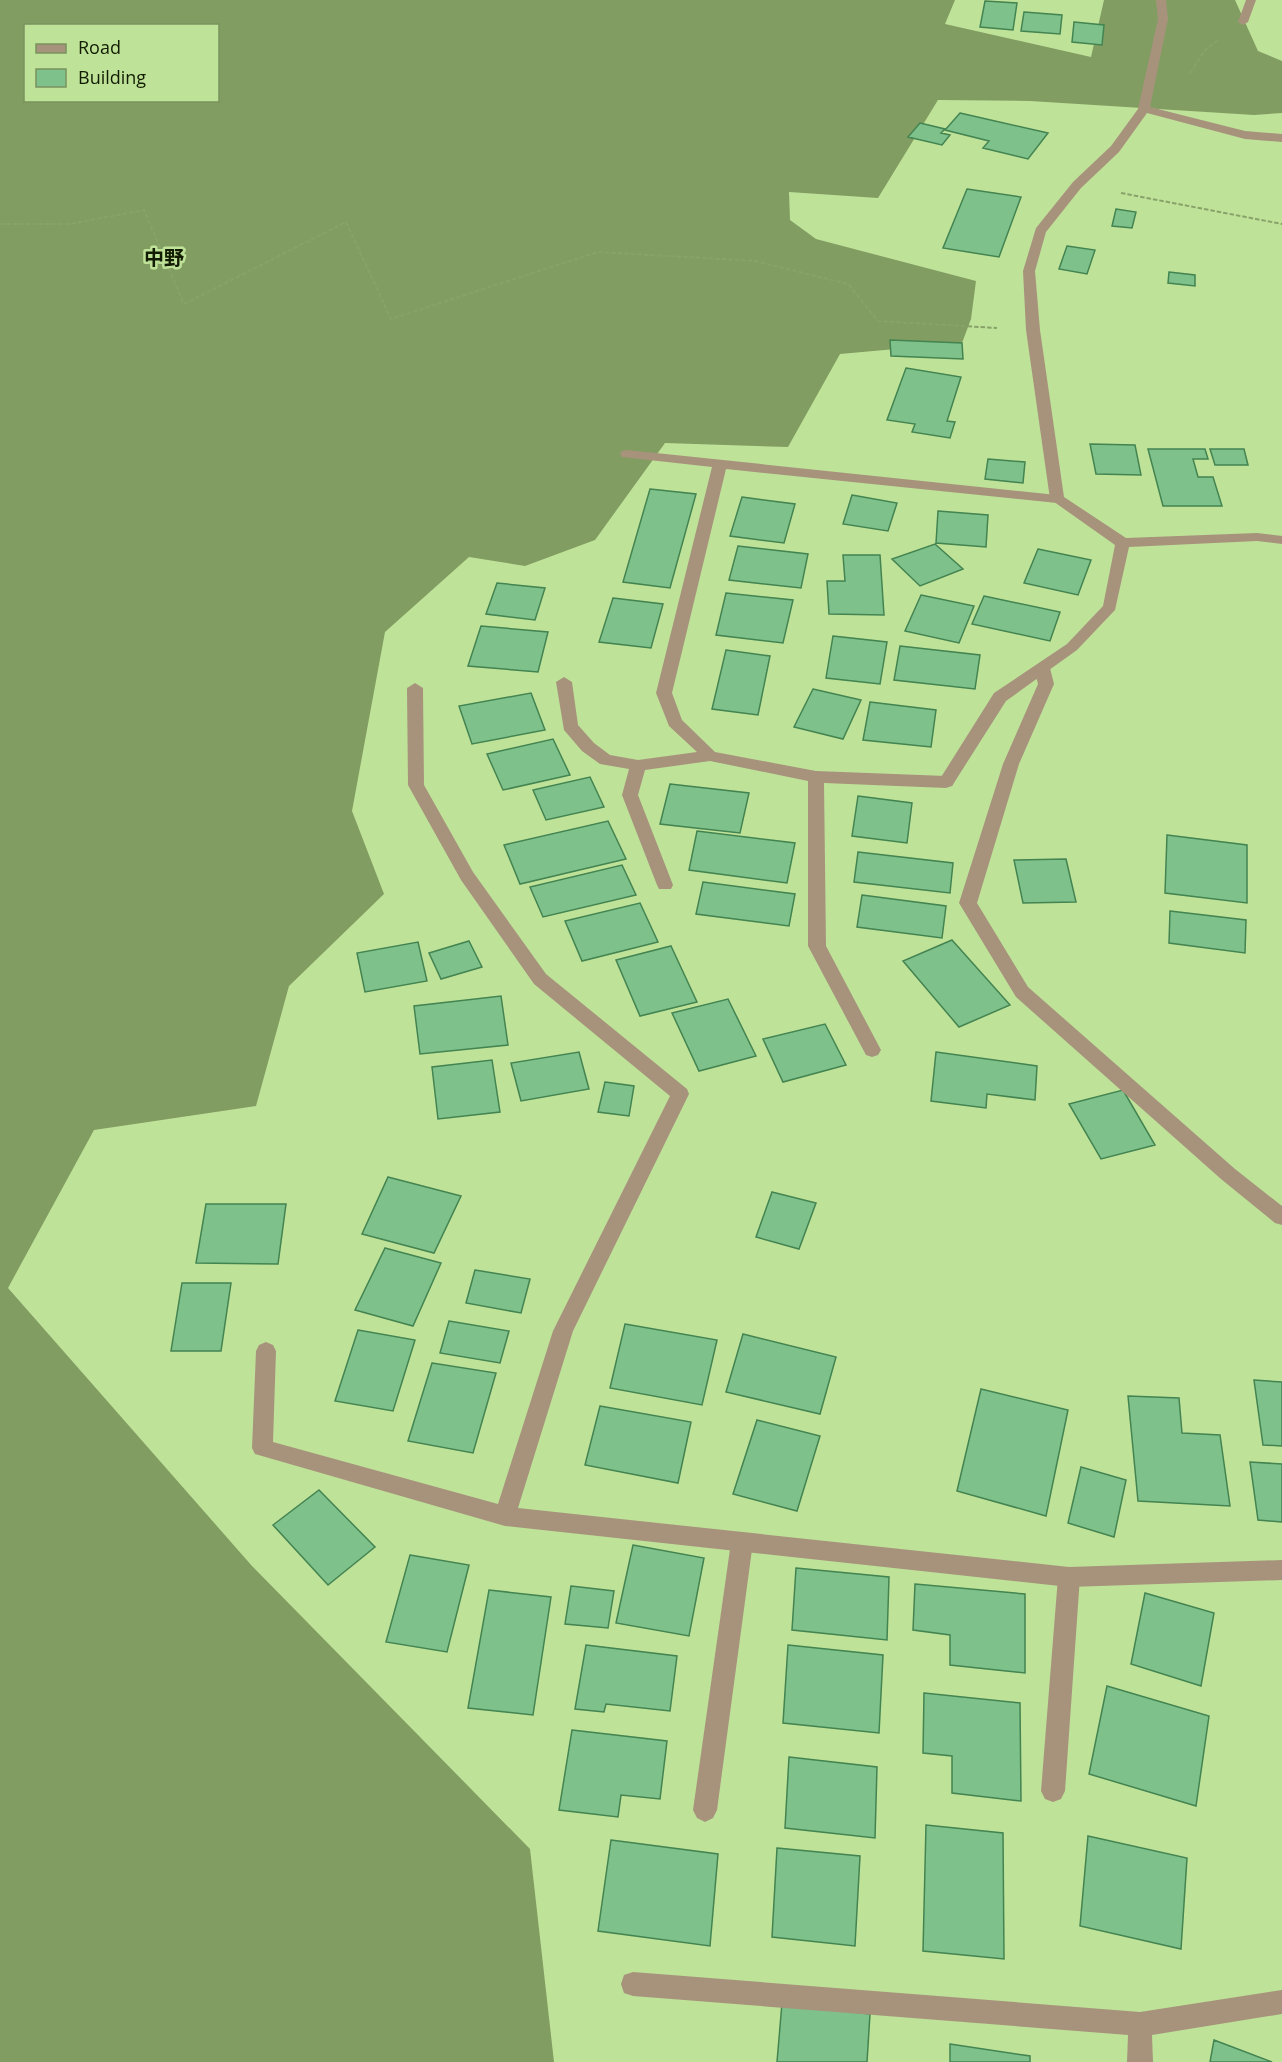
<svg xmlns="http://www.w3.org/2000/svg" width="1282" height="2062" viewBox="0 0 1282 2062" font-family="'Open Sans','Noto Sans JP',sans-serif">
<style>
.forest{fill:#819d62;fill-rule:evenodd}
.building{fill:#7fc18b;stroke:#438451;stroke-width:1.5}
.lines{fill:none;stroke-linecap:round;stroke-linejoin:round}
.path{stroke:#88a369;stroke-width:2;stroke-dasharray:4.5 2;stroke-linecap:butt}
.service{fill:#a7937c;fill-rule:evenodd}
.minor{fill:#a7937c;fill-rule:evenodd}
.labels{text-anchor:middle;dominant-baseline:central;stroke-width:5;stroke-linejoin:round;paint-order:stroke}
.far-quarter-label{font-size:20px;font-weight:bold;fill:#111c02;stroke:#bfe299}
</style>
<rect width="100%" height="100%" fill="#bfe299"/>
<path class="forest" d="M0,0H955L945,24L1091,57L1104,0H1235L1258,51L1282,61V113L1254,115L1030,101L938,100L878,198L789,192L790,220L816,239L976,281L971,319L962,343L840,354L788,447L665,443L595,540L525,566L469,557L385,632L352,811L384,894L289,986L256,1106L94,1130L8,1288L252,1566L530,1849L554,2062H0ZM26,26H218V100H26Z"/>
<path class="building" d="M985,1L1017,3L1013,30L980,27Z
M1024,12L1062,15L1060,34L1021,31Z
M1074,22L1104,25L1102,45L1072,42Z
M960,113L1048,133L1028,159L983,148L989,141L945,130Z
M920,123L945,129L941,133L950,135L942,145L908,137Z
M967,189L1021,197L999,257L943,248Z
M1116,209L1136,212L1132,228L1112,226Z
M1067,246L1095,250L1087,274L1059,269Z
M1169,272L1195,275V286L1168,283Z
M890,340L962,343L963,359L891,356Z
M906,368L961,377L947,421L955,422L950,438L912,432L915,424L887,420Z
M1090,444L1135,445L1141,475L1096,474Z
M1148,449H1205L1208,459H1193L1198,477H1213L1222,506H1163Z
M1210,449H1244L1248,465H1215Z
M988,459L1025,462L1023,483L985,479Z
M650,489L696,494L670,588L623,582Z
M852,495L897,503L888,531L843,524Z
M742,497L795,504L784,543L730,536Z
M938,511L988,515L986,547L936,543Z
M935,544L963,569L920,586L892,559Z
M738,546L808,554L801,588L729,580Z
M1038,549L1091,560L1078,595L1024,583Z
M843,555H880L884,615L829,614L827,581H845Z
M497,583L545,588L535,620L486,614Z
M726,593L793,600L783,643L716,635Z
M921,595L974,606L959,643L905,631Z
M984,596L1060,612L1050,641L972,624Z
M613,598L663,604L651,648L599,642Z
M481,626L548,632L538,672L468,666Z
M833,636L887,642L880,684L826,678Z
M900,646L980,655L975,689L894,680Z
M726,650L770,656L758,715L712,709Z
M813,689L861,700L843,739L794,727Z
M531,693L545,730L472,744L459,706Z
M870,702L936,710L931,747L863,740Z
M553,739L570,775L503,790L487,754Z
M590,777L604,807L546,820L533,790Z
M670,784L749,793L740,833L660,824Z
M858,796L912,803L907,843L852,836Z
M608,821L626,859L520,884L504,845Z
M697,831L795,843L787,883L689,870Z
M1167,835L1247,845V903L1165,893Z
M858,852L953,863L950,893L854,882Z
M1066,859L1076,902L1023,903L1014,860Z
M622,865L636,895L543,917L530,887Z
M703,882L795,894L789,926L696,914Z
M862,895L946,906L942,938L857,927Z
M640,903L658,942L582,961L565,921Z
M1170,911L1246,920L1245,953L1169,943Z
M952,940L1010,1005L959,1027L903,961Z
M469,941L482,967L441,979L429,953Z
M418,942L427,981L365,992L357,953Z
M671,946L697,1002L640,1016L616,960Z
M501,996L508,1045L420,1054L414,1006Z
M728,999L756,1056L699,1071L672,1013Z
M825,1024L846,1065L783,1082L763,1039Z
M579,1052L589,1089L521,1101L511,1063Z
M936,1052L1037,1066L1035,1100L987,1094L986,1108L931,1101Z
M492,1060L500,1112L438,1119L432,1067Z
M605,1082L634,1086L629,1116L598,1112Z
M1123,1090L1155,1145L1101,1159L1069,1104Z
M388,1177L461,1196L434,1253L362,1234Z
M772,1192L816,1203L799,1249L756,1237Z
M206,1204H286L278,1264L196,1263Z
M385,1248L441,1263L413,1326L355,1310Z
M475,1270L530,1279L521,1313L466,1303Z
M182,1283H231L221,1351H171Z
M449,1321L509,1331L500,1363L440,1353Z
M625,1324L717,1340L702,1405L610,1388Z
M358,1330L415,1340L393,1411L335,1401Z
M743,1334L836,1357L820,1414L726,1392Z
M432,1363L496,1373L473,1453L408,1441Z
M1254,1380L1282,1382V1446L1263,1445Z
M981,1389L1068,1410L1046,1516L957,1491Z
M1128,1396L1179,1398L1182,1433L1220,1435L1230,1506L1138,1501Z
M600,1406L691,1422L678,1483L585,1465Z
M757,1420L820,1436L797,1511L733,1494Z
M1250,1462L1282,1464V1522L1258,1520Z
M1081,1467L1126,1480L1114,1537L1068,1523Z
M319,1490L375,1547L328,1585L273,1525Z
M633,1545L704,1558L689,1636L616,1623Z
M410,1555L469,1565L447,1652L386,1642Z
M796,1568L889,1577L887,1640L792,1630Z
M915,1584L1025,1594V1673L950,1665V1635L913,1630Z
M571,1586L614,1591L608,1628L565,1624Z
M489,1590L551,1597L533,1715L468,1708Z
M1145,1593L1214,1613L1201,1686L1131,1664Z
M586,1645L677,1656L670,1711L606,1704L604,1712L575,1709Z
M788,1645L883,1655L879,1733L783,1723Z
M1107,1686L1209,1716L1196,1806L1089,1774Z
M924,1693L1020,1703L1021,1801L952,1793V1756L923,1753Z
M572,1730L667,1741L660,1799L621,1795L618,1817L559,1810Z
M789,1757L877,1767L875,1838L785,1828Z
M926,1825L1003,1833L1004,1959L923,1951Z
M1088,1836L1187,1858L1181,1949L1080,1926Z
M611,1840L718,1854L710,1946L598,1931Z
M777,1848L860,1856L855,1946L772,1937Z
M782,2003L870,2014L867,2062H777Z
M1214,2040L1272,2062H1210Z
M950,2044L1030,2056V2062H950Z"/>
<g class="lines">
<path class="path" d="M1190,73L1205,50L1218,40
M1121,193L1282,224
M0,224H70L144,210L184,304L346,222L391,319L598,252L755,261L848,284L878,321L997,328"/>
<path class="service" d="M627,450L1057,495L1064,499L1057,503L726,469L672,693L682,720L715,752L816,771L946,776L952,778L954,782L952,786L946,788L824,783L826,946L881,1050L878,1055L872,1057L866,1055L808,946V781L710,761L645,770L638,795L673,885L671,889H659L657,885L622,795L629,769L600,764L582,751L564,730L556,682L564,677L572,682L578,725L594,743L610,755L638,760L697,752L669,726L656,693L712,467L622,457L620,454L622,451Z
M1042,663L1050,668L1054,684L1019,764L977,903L1028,987L1235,1169L1282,1206V1225L1275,1223L1221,1179L1016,997L959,903L1003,764L1038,684L1034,668Z
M742,1532L750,1535L753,1542L717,1810L713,1818L705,1822L697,1818L693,1810L731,1542L734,1535Z
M1069,1567L1077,1570L1080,1577L1065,1791L1061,1799L1053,1802L1045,1799L1041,1791L1058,1577L1061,1570Z
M633,1972L1140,2012L1282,1990V2014L1152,2035L1153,2062H1127L1128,2035L633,1996L624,1993L621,1984L624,1975Z"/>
<path class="minor" d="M1156,0H1166L1168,19L1150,107L1245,131L1282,134V142L1245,139L1147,113L1119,152L1081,188L1046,232L1035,271L1040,330L1064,497L1126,538L1257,533L1282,536V544L1257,541L1129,547L1115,610L1077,650L1006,701L952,786H940L938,782L994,693L1067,644L1103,606L1115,545L1050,499L1026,330L1023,271L1036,228L1073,182L1111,146L1138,109L1158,19Z
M1246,0H1256L1248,22L1243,25L1238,22Z
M415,683L423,688L424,785L473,872L546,974L687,1089L689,1094L573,1331L518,1508L1069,1567L1282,1560V1580L1069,1587L505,1526L255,1454L252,1448L256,1351L259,1345L266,1342L273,1345L276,1351L273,1442L498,1504L553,1331L670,1096L534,984L461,880L408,785L407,688Z"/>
</g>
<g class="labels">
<g class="far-quarter-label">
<text x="164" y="257">中野</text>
</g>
</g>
<rect x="24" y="24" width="195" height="78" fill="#bfe299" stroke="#79935d" stroke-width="1.5"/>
<rect x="36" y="44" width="30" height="9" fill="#a7937c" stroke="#79935d" stroke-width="1.5"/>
<text x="78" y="54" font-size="18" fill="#111c02">Road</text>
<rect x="36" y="69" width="30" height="18" fill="#7fc18b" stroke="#79935d" stroke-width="1.5"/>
<text x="78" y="84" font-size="18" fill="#111c02">Building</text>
</svg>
